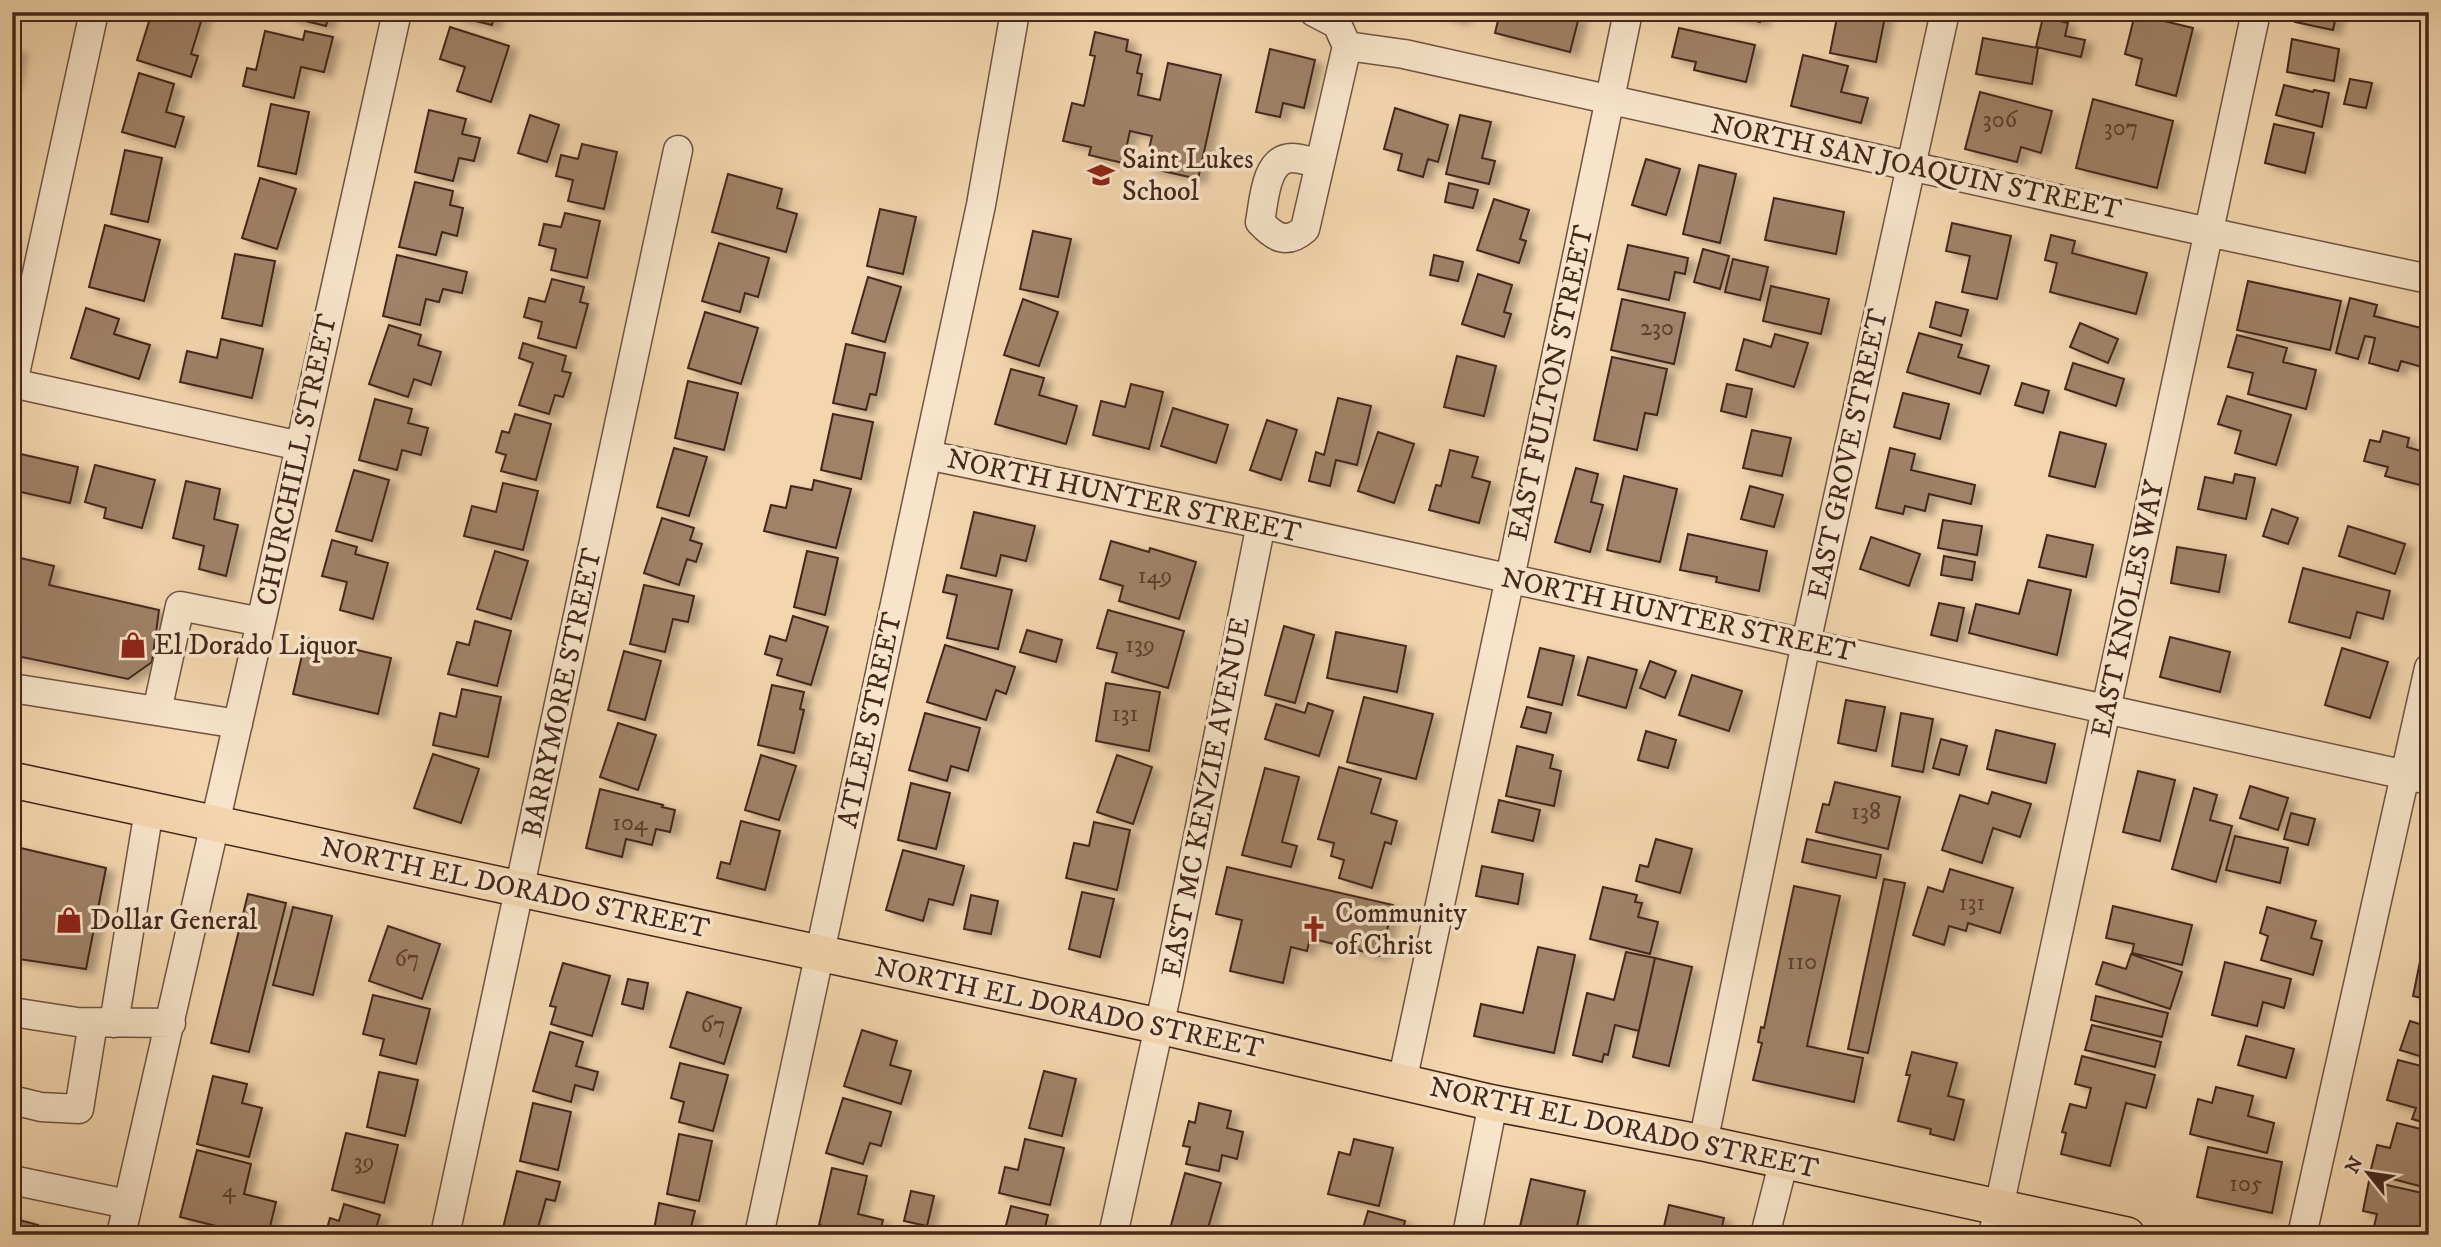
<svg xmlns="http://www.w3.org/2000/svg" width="2441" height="1247" viewBox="0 0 2441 1247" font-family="'IM FELL DW Pica',serif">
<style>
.building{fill:#9f8267;stroke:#45271b;stroke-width:2;filter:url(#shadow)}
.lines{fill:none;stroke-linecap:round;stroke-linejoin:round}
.minor-casing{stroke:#705340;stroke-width:31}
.major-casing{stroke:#45271b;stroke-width:38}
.minor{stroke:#f7e4ca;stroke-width:28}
.major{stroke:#f3d6ae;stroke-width:35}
.labels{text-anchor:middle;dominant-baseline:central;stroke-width:7;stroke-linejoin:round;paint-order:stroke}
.number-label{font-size:24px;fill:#5c3e2e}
.poi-label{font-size:28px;fill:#45271b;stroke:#f7e4ca;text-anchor:start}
.street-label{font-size:28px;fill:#45271b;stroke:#f7e4ca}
</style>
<defs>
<filter id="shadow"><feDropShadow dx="8" dy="4.5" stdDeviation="3.5" flood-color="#0004"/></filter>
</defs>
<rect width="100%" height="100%" fill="#f3d6ae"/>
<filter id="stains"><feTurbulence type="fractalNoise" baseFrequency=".00286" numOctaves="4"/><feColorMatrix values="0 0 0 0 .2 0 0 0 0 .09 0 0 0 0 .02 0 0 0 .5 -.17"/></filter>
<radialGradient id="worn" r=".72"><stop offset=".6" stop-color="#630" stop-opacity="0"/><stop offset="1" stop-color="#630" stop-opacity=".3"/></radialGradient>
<path class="building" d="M152,12H204L191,54L198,56L191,77L137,60Z
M290,12H330L326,26L289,17Z
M456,12H495L492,25L455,16Z
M1437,12H1463L1461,20Z
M1500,12H1559L1579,17L1570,52L1495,33Z
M1722,12H1763L1760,22Z
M1838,12H1886L1876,62L1830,53Z
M2298,12H2337L2333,30L2295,22Z
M2135,14L2193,28L2176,96L2136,85L2142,59L2125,54Z
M2043,17L2068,23L2065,36L2085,40L2081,57L2036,47Z
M450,27L509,46L491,102L457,91L465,67L440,59Z
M1679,28L1755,45L1746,82L1694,70L1696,62L1672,57Z
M265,31L303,40L305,31L333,37L324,72L301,67L294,98L243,86L247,68L256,70Z
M1095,32L1128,40L1126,51L1141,55L1137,73L1142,74L1138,95L1160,100L1168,63L1221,75L1198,179L1145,167L1152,136L1130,131L1123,163L1089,155L1091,147L1063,141L1072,103L1084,106L1095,56L1090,55Z
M1983,38L2038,48L2032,84L1976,74Z
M2292,39L2339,49L2334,81L2287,72Z
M12,48L19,49L12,86Z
M1270,49L1315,60L1304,108L1283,103L1280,117L1256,112Z
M1803,55L1848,66L1841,92L1868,98L1861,123L1791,106Z
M139,73L174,84L166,112L184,117L175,147L122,132Z
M2350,79L2372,83L2366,108L2344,104Z
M2284,85L2313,92L2314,90L2329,93L2322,127L2276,115Z
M1980,92L2052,111L2041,153L2021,147L2017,162L1965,149Z
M2093,99L2173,121L2157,188L2076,168Z
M271,104L309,112L296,174L258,166Z
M1395,108L1448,125L1438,162L1428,159L1423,177L1398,170L1402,154L1384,149Z
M429,110L466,119L462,134L480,138L474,161L459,158L453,181L415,172Z
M530,115L559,125L547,162L518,153Z
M1460,115L1491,122L1482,158L1495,161L1489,184L1446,174Z
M2274,124L2314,133L2305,173L2265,163Z
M582,144L617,152L604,209L568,201L573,180L556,176L561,155L578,159Z
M125,150L162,158L148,222L111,214Z
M1646,159L1680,169L1666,215L1632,205Z
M1699,165L1736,174L1720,243L1683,234Z
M728,174L782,189L777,208L797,214L786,252L712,232Z
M260,178L296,189L277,249L242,238Z
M415,182L453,191L450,205L463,208L457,236L442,232L436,255L399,247Z
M1449,183L1478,190L1473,208L1445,202Z
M1774,198L1844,212L1836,254L1765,240Z
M1494,199L1529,210L1520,239L1526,241L1519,263L1477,250Z
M880,209L916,217L903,274L867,266Z
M565,213L600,221L587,278L551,270L556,249L539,245L544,224L561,227Z
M1952,223L2011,236L1997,299L1962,292L1970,256L1946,251Z
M105,225L160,240L144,301L89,287Z
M1033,231L1071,239L1058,297L1020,289Z
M2051,235L2075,241L2072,253L2147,273L2136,314L2050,292L2057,263L2045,260Z
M719,243L769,258L758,297L745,293L740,312L702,301Z
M1628,245L1688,258L1685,274L1675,272L1669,300L1618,289Z
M1703,249L1729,256L1720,289L1694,282Z
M235,254L275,261L262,326L222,318Z
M397,255L467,272L462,293L443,289L439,302L426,299L420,325L383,316Z
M1434,255L1463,262L1458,281L1430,275Z
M1733,259L1768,267L1760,300L1725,292Z
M1478,274L1512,285L1504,312L1511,314L1504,337L1462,324Z
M868,277L901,287L885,342L852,333Z
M552,279L584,287L580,302L588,304L576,348L538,338L542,322L524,317L529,298L545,302Z
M2248,281L2341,301L2330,350L2237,330Z
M1771,286L1829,299L1821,334L1763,321Z
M2350,298L2377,305L2374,316L2429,330V369L2401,361L2398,371L2369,363L2375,338L2365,336L2358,359L2336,353Z
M1023,299L1058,312L1039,366L1004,355Z
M1622,299L1685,313L1674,364L1611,350Z
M1936,302L1968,310L1961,336L1930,327Z
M86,308L119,319L114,334L150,345L139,379L71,358Z
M705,312L758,328L741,384L688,368Z
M2080,323L2118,339L2108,363L2070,347Z
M389,325L421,335L418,345L441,352L431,385L414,379L408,397L369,384Z
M1919,333L1962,345L1958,357L1989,366L1980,394L1907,372Z
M1775,334L1808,343L1794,387L1736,370L1744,339L1771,347Z
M2237,335L2287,348L2283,362L2316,370L2306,409L2248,394L2253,373L2228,367Z
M221,339L263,349L252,398L180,382L187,351L217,358Z
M523,343L566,356L562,371L571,373L563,397L555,395L549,414L519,405L533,363L519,358Z
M846,344L885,353L876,395L870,394L866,410L833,403Z
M1457,356L1496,366L1484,416L1444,407Z
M1612,357L1667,369L1657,415L1645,413L1637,450L1594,440Z
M2073,363L2124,379L2116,406L2065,389Z
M1011,369L1044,378L1039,395L1077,406L1066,444L995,424Z
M688,381L738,393L724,450L675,438Z
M2022,383L2049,391L2043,413L2015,405Z
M1131,384L1163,392L1149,449L1093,435L1101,401L1125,407Z
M1727,384L1752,389L1746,417L1721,411Z
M1903,393L1949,404L1940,439L1894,427Z
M2227,396L2291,415L2276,465L2235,453L2241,431L2218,424Z
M1338,398L1371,406L1357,465L1336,460L1330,486L1309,481L1316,452L1324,455Z
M375,399L412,409L408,423L428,428L421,455L402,450L397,470L359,460Z
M1173,408L1228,425L1216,463L1161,446Z
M515,414L551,424L536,480L501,471L506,455L496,452L502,431L509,433Z
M833,414L873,422L861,479L821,470Z
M1267,420L1297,430L1281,480L1250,470Z
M1752,430L1791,438L1782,476L1743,468Z
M2383,431L2409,438L2407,447L2428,453L2420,485L2385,476L2388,467L2364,461L2370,440L2380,442Z
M1378,432L1414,444L1394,503L1358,491Z
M2060,432L2106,444L2095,487L2049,476Z
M674,448L707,457L689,516L657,507Z
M1890,448L1915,454L1911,470L1975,485L1971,504L1929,494L1925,511L1905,506L1903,514L1876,508Z
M1450,450L1478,457L1472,477L1490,482L1479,523L1429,510L1436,485L1441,486Z
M16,453L78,467L70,503L12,490V472Z
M95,465L155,480L142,528L104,518L106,508L85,502Z
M1576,468L1598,474L1591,502L1603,505L1590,552L1555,542Z
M354,470L389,480L372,541L336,531Z
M2235,474L2255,478L2246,519L2198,509L2205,477L2233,483Z
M1624,476L1677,489L1660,562L1607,550Z
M814,480L851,489L836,548L764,531L771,505L786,508L791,486L812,490Z
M186,481L220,489L214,519L238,525L226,576L199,569L204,546L173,538Z
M503,483L538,491L523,550L464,536L472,506L496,512Z
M1750,486L1783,495L1774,527L1741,519Z
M2272,509L2298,518L2288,544L2263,536Z
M974,512L1035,526L1026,561L1001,555L996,576L961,568Z
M662,518L694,528L690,540L702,544L696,562L687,559L679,585L644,573Z
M1943,520L1982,526L1977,555L1938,548Z
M2348,526L2405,544L2395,574L2339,556Z
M1688,534L1767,551L1759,591L1716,582L1717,577L1680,570Z
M2047,535L2093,545L2086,577L2039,567Z
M1871,537L1920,554L1909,586L1860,569Z
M332,540L357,547L355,554L388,563L373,619L340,610L347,582L322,576Z
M1111,541L1149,552L1150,548L1196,562L1179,619L1119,601L1123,586L1100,579Z
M2177,547L2226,555L2219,592L2171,583Z
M495,551L528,561L511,619L477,609Z
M807,551L838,558L825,615L794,607Z
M12,556L54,566L49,585L159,610L152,662L128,679L12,655Z
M1944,556L1975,562L1972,580L1941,575Z
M2303,568L2390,591L2383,619L2357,612L2350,638L2289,622Z
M947,575L1012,590L998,649L947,638L957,595L943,592Z
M2028,580L2071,590L2057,655L1969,633L1976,604L2019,614Z
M644,585L694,596L688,622L673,619L665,652L630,644Z
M1939,603L1964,608L1957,641L1931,635Z
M1108,610L1184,631L1168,688L1112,672L1117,653L1097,648Z
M793,616L828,627L811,685L777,675L782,659L765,654L770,636L786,641Z
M475,621L511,631L497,686L448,674L457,642L469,645Z
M1284,626L1314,635L1295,703L1265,695Z
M1027,630L1062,640L1056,662L1020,652Z
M1336,632L1406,646L1397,692L1327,678Z
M2170,637L2230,652L2220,692L2160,677Z
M306,638L391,658L378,714L293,694Z
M945,645L1015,667L1006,694L996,690L986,720L927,702Z
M1540,648L1574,656L1562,705L1528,697Z
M2342,648L2388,662L2370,718L2325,705Z
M624,651L661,661L645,720L608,710Z
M1588,657L1637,670L1626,708L1578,695Z
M1650,661L1676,671L1665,698L1640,688Z
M1692,675L1742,691L1729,731L1679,715Z
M1106,683L1160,692L1149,751L1096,741Z
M772,685L804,692L800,709L804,710L794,753L758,745Z
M462,689L501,697L488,757L433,745L440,713L456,717Z
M1364,697L1433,714L1416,779L1347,762Z
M1846,700L1885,707L1876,751L1838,743Z
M1308,703L1333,711L1319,756L1265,739L1276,704L1305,713Z
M1527,707L1551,713L1546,733L1521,727Z
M925,713L980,728L968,771L951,766L947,781L909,770Z
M1901,713L1933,719L1923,772L1892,766Z
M618,723L656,735L638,790L600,777Z
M1996,730L2055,744L2046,783L1987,769Z
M1646,731L1676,740L1668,768L1638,760Z
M1941,739L1967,746L1959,775L1933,768Z
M1517,746L1553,755L1550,768L1561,771L1554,806L1506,796Z
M433,754L479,769L461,823L414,808Z
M761,755L796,766L779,820L745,810Z
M1117,755L1152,767L1133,824L1097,812Z
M1339,767L1381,779L1371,813L1397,821L1391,844L1385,842L1372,888L1339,878L1344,860L1331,856L1334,843L1318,839Z
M1265,768L1299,777L1282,842L1297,846L1291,867L1242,855Z
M2138,771L2175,780L2160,841L2123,832Z
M1835,782L1900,797L1888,849L1816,832L1823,804L1829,805Z
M911,783L950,793L936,849L898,840Z
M2250,786L2288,798L2278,830L2240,818Z
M2194,788L2217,795L2210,820L2232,826L2216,882L2172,869Z
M600,789L663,805L662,807L675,810L670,832L656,829L652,845L626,839L622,857L586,848Z
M1992,792L2031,804L2020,837L1993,828L1982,863L1942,850L1960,795L1988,804Z
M1499,800L1540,810L1533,841L1492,832Z
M2291,813L2315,819L2308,845L2284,839Z
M741,821L780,831L765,890L717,878L721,862L730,864Z
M1094,822L1130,830L1117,890L1066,878L1074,843L1089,846Z
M2235,836L2288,848L2280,883L2226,870Z
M1656,839L1692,849L1680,893L1636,881L1640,865L1648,867Z
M1807,839L1881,855L1876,878L1802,862Z
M12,846L106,868L86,969L12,958Z
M903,850L964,866L953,905L929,899L923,921L886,910Z
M1482,866L1523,874L1518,904L1476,896Z
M1227,867L1393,905L1381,956L1310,938L1307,951L1291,947L1283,983L1230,971L1242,920L1216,914Z
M1950,869L2013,888L2000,933L1968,923L1966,931L1949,926L1944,945L1913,935L1928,887L1943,892Z
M2429,878V904L2425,903Z
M1884,879L1905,883L1868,1053L1848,1049Z
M1794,886L1840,896L1807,1046L1863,1058L1854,1102L1753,1080L1762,1043L1758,1042L1761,1027L1764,1028Z
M1603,887L1637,895L1635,902L1642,903L1638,917L1658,922L1650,954L1590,939Z
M1082,892L1114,899L1100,957L1069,949Z
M248,894L286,903L249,1052L211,1043Z
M971,895L998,901L991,934L964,929Z
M2113,906L2192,925L2182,965L2132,953L2134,944L2106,938Z
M293,907L332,916L313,995L273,985Z
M2267,907L2316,921L2311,938L2322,941L2313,975L2261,960L2268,936L2260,933Z
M388,926L440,944L422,999L369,981Z
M2424,942L2429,943V1000L2413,996Z
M1538,947L1575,955L1554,1053L1474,1036L1481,1004L1523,1013Z
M1626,952L1655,958L1639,1031L1615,1025L1608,1055L1604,1054L1602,1062L1573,1055L1587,993L1614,1000Z
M2131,954L2182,972L2170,1009L2096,984L2103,962L2126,969Z
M1655,958L1692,967L1669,1066L1633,1057Z
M2225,962L2291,979L2284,1008L2263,1002L2257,1026L2212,1015Z
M563,963L610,976L592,1036L551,1024L556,1007L550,1006Z
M628,979L648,983L643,1009L622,1004Z
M687,992L741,1008L724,1064L670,1047Z
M373,995L430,1009L416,1064L380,1055L384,1039L363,1034Z
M2096,996L2168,1013L2162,1037L2091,1020Z
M2410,1021L2429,1027V1059L2400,1050Z
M2092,1025L2161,1042L2155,1067L2085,1050Z
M862,1030L897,1041L890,1065L911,1071L901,1104L844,1086Z
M550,1032L583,1042L576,1066L598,1072L593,1090L575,1085L571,1102L533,1091Z
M2246,1036L2294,1049L2286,1078L2238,1065Z
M1912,1052L1957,1063L1948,1096L1964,1100L1954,1140L1930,1134L1931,1129L1898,1121L1910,1075H1906Z
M2082,1056L2155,1075L2146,1108L2126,1103L2110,1166L2061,1154L2066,1133L2062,1132L2070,1104L2086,1108L2091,1088L2075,1084Z
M2398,1060L2429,1068V1124L2412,1119L2416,1108L2387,1100Z
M680,1063L728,1075L713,1131L679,1122L684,1102L671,1098Z
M1044,1071L1076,1079L1062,1136L1029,1128Z
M379,1072L418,1080L405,1136L367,1127Z
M213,1076L247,1084L242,1103L262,1108L249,1157L197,1144Z
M2216,1087L2253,1096L2248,1116L2274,1123L2267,1153L2190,1134L2198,1099L2212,1103Z
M843,1098L891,1112L881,1146L870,1143L863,1164L826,1153Z
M533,1103L571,1112L558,1170L520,1161Z
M1199,1103L1231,1111L1227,1128L1243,1132L1237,1159L1222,1155L1219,1171L1186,1164L1190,1147L1183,1146L1189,1121L1195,1123Z
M2397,1123L2429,1131V1180L2427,1188L2370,1173L2377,1145L2390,1148Z
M346,1133L398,1145L384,1203L332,1190Z
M679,1134L712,1141L699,1201L667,1194Z
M1025,1139L1064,1148L1050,1205L999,1193L1005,1167L1018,1170Z
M1354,1139L1393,1148L1379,1206L1328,1194L1339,1152L1350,1155Z
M2208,1147L2282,1162L2272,1213L2197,1197Z
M197,1150L251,1164L244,1194L276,1202L268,1235H252L180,1217Z
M832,1168L867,1176L858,1214L883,1220L879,1235H860L819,1225Z
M517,1171L560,1182L555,1201L546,1199L536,1235L503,1228Z
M1185,1173L1221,1183L1206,1235H1191L1170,1229Z
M1531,1179L1585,1191L1575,1235H1518Z
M2369,1181L2427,1194L2421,1219L2429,1221V1235H2372L2377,1214L2363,1211Z
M911,1191L934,1196L927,1226L904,1221Z
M659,1203L695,1211L689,1235H653Z
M344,1204L380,1215L374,1235H325L330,1218L339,1221Z
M1669,1205L1724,1218L1720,1235H1662Z
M1011,1206L1048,1215L1043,1235H985L986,1229L1004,1233Z
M1368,1211L1405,1221L1402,1235H1361Z
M12,1218L38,1225L36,1235H12Z
M184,1227L211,1235H182Z"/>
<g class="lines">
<defs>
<path id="minor" d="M1314,12L1337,24L1347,46L1305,229C1287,245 1275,238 1260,222C1264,202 1265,158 1292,158C1301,158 1311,162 1320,164
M1347,46L1404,54L2208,232L2429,279
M12,383L300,446
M13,383L94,12
M927,455L1261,524L2429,780
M12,688L238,724
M157,711L180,606L261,622
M12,1012L77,1022L171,1023
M114,1023L149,810
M1402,1082L1510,578L1628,12
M12,1100L41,1107L79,1109L93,1023
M1703,1143L1806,643L1945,12
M12,1180L127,1204
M121,1235L261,622L397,12
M445,1235L678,150
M759,1235L981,205L1015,12
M1113,1235L1168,986L1261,524
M1467,1235L1493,1103
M1765,1235L1784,1160
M1993,1235L2256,12
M2302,1235L2429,668"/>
<path id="major" d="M12,780L1159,1026L1493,1103L1703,1143L2127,1235"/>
</defs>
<use href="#minor" class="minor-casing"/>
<use href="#major" class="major-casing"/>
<use href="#minor" class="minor"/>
<use href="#major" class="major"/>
</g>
<defs>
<symbol id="school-bare" viewBox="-9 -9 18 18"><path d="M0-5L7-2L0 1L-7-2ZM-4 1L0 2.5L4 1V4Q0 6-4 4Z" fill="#8f2418" stroke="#f7e4ca" stroke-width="2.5" paint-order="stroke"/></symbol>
<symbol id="shop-bare" viewBox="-9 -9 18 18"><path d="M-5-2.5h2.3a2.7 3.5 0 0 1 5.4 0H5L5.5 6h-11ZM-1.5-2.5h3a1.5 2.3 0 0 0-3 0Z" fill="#8f2418" stroke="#f7e4ca" stroke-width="2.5" paint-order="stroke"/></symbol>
<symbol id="church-bare" viewBox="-9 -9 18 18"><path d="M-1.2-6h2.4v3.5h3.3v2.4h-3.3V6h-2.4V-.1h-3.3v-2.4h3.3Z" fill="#8f2418" stroke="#f7e4ca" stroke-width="2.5" paint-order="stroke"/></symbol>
</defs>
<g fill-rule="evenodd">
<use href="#school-bare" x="1082" y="156" width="38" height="38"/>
<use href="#shop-bare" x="114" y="626" width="38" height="38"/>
<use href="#shop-bare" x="50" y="901" width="38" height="38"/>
<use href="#church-bare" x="1295" y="910" width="38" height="38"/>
</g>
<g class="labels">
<g class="number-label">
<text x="2000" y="120">306</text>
<text x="2121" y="128">307</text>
<text x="1657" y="328">230</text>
<text x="1155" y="576">149</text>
<text x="1140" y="645">139</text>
<text x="1125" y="714">131</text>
<text x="1866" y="812">138</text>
<text x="630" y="823">104</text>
<text x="1972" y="903">131</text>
<text x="407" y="959">67</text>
<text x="1802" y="962">110</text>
<text x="713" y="1025">67</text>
<text x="364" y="1162">39</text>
<text x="2246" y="1184">105</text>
<text x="229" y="1190">4</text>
</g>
<g class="poi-label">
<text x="1122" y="159">Saint Lukes<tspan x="1122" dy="32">School</tspan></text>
<text x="154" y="645">El Dorado Liquor</text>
<text x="1335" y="913">Community<tspan x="1335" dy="32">of Christ</tspan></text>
<text x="90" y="920">Dollar General</text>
</g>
<g class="street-label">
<text transform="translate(1916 167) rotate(12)">NORTH SAN JOAQUIN STREET</text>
<text transform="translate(1551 383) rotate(-78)">EAST FULTON STREET</text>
<text transform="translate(1848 454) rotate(-78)">EAST GROVE STREET</text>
<text transform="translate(297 460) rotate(-78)">CHURCHILL STREET</text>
<text transform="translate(1124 496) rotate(12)">NORTH HUNTER STREET</text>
<text transform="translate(2128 609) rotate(-78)">EAST KNOLES WAY</text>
<text transform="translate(1678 615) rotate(12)">NORTH HUNTER STREET</text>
<text transform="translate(562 693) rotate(-78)">BARRYMORE STREET</text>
<text transform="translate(870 720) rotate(-78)">ATLEE STREET</text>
<text transform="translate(1206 797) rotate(-79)">EAST MC KENZIE AVENUE</text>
<text transform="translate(515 888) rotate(12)">NORTH EL DORADO STREET</text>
<text transform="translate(1069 1008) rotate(12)">NORTH EL DORADO STREET</text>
<text transform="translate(1624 1128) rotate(12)">NORTH EL DORADO STREET</text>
</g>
</g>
<rect width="2441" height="1247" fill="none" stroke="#f3d6ae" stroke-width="42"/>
<rect x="14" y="14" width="2413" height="1219" fill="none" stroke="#45271b" stroke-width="3.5"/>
<rect x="21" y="21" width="2399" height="1205" fill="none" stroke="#45271b" stroke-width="2"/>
<g transform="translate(2368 1173) rotate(300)" stroke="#f7e4ca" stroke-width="5" paint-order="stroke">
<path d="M0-5L12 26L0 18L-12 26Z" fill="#45271b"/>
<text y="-10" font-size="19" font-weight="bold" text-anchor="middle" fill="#45271b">N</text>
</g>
<rect width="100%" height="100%" filter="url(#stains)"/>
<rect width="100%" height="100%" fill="url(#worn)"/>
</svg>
